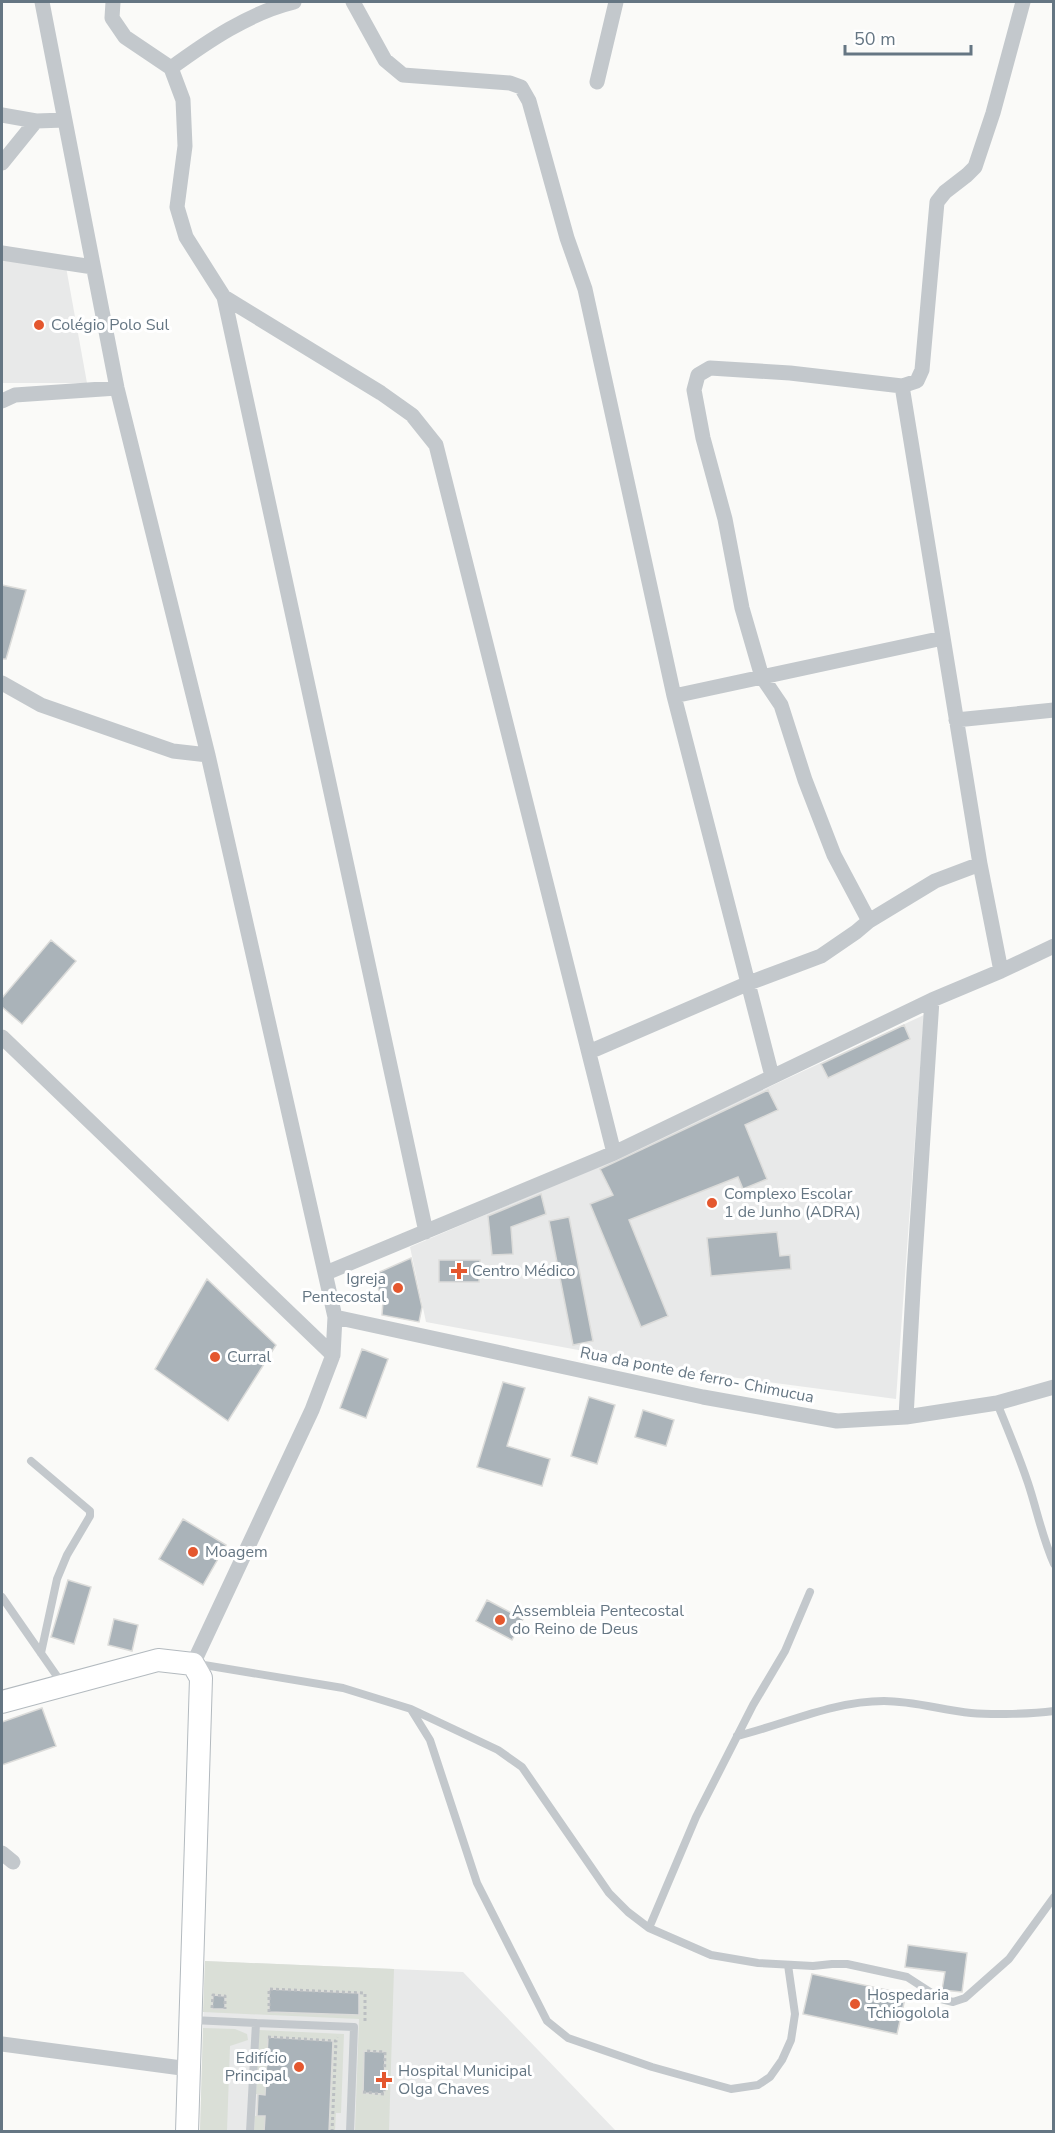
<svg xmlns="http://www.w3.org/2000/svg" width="1055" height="2133" viewBox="0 0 1055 2133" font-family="'Nunito Sans',sans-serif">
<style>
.built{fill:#e8e9e9}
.green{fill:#dadfd7;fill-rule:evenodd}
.building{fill:#aab3b9;stroke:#dcdcda;stroke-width:1.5}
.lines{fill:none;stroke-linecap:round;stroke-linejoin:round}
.secondary-casing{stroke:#b3babf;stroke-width:24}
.path{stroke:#bbbfc2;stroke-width:3;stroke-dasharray:3 3;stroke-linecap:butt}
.lane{stroke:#c3c8cc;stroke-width:8}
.street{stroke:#c3c8cc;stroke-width:15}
.secondary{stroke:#fff;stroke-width:22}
.poi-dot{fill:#e4572e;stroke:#fff;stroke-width:2}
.labels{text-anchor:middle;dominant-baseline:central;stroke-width:6;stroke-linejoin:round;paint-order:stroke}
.poi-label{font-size:16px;fill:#657683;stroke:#fff;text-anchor:start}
.street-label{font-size:16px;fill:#657683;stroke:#fff}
</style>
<rect width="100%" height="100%" fill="#fafaf8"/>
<path class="built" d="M2,256L66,267L87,383H2Z
M924,1015L896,1399L708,1374L426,1322L410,1247L599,1166Z
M205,1961L463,1972L616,2131L200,2132Z"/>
<path class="green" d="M205,1961L394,1969L389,2131H355L359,2019L203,2012ZM269,1990L359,1993V2015L269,2012ZM213,1995L225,1996V2009H212Z
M203,2028L235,2029L247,2034L248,2040L230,2046L227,2131H200Z
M259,2030L344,2034L341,2113H336L335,2131H329L332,2041L268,2038L265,2095L256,2094Z
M255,2116H265L264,2131L254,2132Z"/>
<path class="building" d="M2,585L26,590L6,659H2Z
M51,940L76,961L22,1024L2,1007V998Z
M904,1025L910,1039L828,1078L821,1064Z
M768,1090L778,1110L745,1125L767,1179L743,1189L738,1177L629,1220L668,1316L641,1327L590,1204L613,1195L600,1169Z
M541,1194L546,1214L511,1227L513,1254L492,1255L488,1216Z
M569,1217L593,1341L573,1345L549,1221Z
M777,1232L780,1256L790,1255L791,1269L711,1276L707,1238Z
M411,1258L422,1307L419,1322L382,1315L383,1301L373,1275Z
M439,1260H480L479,1282H439Z
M207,1279L276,1345L228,1421L155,1369Z
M362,1349L388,1359L366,1418L340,1408Z
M503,1382L525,1388L507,1446L550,1459L542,1486L477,1467Z
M589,1397L615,1405L597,1464L571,1456Z
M643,1410L674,1420L666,1446L635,1437Z
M183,1519L226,1545L203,1585L159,1559Z
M68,1580L91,1587L74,1644L51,1637Z
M487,1600L523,1619L512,1640L476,1621Z
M114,1619L138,1625L132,1651L108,1645Z
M42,1708L56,1746L2,1765V1722Z
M908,1945L967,1953L962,1992L942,1990L945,1972L905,1967Z
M812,1974L906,1994L897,2034L803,2014Z
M269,1989L359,1993V2015L269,2012Z
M213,1995L225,1996V2009H212Z
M268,2037L333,2041L329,2132H264L265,2116H257L258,2094L265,2095Z
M364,2051L385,2052L384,2094L363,2093Z"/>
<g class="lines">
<defs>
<path id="secondary" d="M2,1702L158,1660L193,1664L201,1678L187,2132"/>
</defs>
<use href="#secondary" class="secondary-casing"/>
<path class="path" d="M212,2008L213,1995L225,1996V2009
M269,2012V1989L365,1993V2021
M268,2037L336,2041L337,2037
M363,2092L384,2094L385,2052L365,2051
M332,2132L336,2041"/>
<path class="lane" d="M997,1403C1008,1430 1019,1456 1028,1483C1037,1510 1042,1537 1054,1564
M31,1461L90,1511V1516L67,1555L57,1579L41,1653
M2,1597L61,1682
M198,1664L343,1688L411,1709L498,1750L522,1767L609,1893L628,1912L649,1928L711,1955L758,1963L813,1966L832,1964H847L907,1977L941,1999L953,2002L965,1998L1009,1959L1054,1897
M412,1711L430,1740L477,1883L547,2021L568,2038L652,2067L731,2089L758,2085L770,2077L782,2060L791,2040L795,2014L788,1965
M737,1736C786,1724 833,1701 884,1701C913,1701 942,1710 971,1713C994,1715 1031,1714 1054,1711
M649,1928L696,1817L753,1705L785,1651L810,1592
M192,2020L256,2023L250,2132
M256,2023L354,2027L350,2132"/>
<path class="street" d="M42,2L117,388L208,755L335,1317L333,1355L312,1410L193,1664
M113,2L112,18L125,37L171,68L183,100L185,146L177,207L186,237L224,297L426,1232
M353,2L385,60L403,75L510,83L521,87L529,101L567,238L585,289L674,696L772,1076
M171,68C208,41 249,13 294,2
M597,82L616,2
M2,115L36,121L65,120
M2,163L36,121
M2,253L93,267
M224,297L381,393L412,415L436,445L614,1153
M2,401L15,395L117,388
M2,683L41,705L173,751L208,755
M674,696L943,638
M956,720L1054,710
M869,921L834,855L805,780L781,705L762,677L742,608L725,519L703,438L694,390L698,375L710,368L790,373L902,386
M1001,971L980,864L902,386L917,381L922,370L937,202L945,192L967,175L975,167L993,113L1023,2
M2,1037L333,1355
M589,1052L749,983L821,956L856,932L869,921L935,881L980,864
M326,1273L614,1153L932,1000L1001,971L1054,946
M335,1317L703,1397L837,1421L906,1417L997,1403L1054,1387
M906,1417L914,1273L932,1000
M2,1853L13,1862
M2,2044L189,2069"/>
<use href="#secondary" class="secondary"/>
</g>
<g class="poi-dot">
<circle cx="39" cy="325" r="6"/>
<circle cx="712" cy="1203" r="6"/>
<path d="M456 1262h6v6h6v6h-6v6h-6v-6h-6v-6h6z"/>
<circle cx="398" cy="1288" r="6"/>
<circle cx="215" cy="1357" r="6"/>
<circle cx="193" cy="1552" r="6"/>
<circle cx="500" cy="1620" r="6"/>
<circle cx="855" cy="2004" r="6"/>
<circle cx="299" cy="2067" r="6"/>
<path d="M381 2071h6v6h6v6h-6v6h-6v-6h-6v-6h6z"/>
</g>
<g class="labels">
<g class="poi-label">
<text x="51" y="325">Colégio Polo Sul</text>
<text x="724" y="1194">Complexo Escolar<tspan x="724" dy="18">1 de Junho (ADRA)</tspan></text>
<text x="472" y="1271">Centro Médico</text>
<text x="386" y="1279" text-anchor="end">Igreja<tspan x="386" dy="18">Pentecostal</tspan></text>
<text x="227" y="1357">Curral</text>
<text x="205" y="1552">Moagem</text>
<text x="512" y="1611">Assembleia Pentecostal<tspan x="512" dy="18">do Reino de Deus</tspan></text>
<text x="867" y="1995">Hospedaria<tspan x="867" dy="18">Tchiogolola</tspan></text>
<text x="287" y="2058" text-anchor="end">Edifício<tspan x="287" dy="18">Principal</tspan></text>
<text x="398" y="2071">Hospital Municipal<tspan x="398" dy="18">Olga Chaves</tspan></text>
</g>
<g class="street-label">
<text transform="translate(697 1375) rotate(11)">Rua da ponte de ferro- Chimucua</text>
</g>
</g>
<rect width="1055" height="2133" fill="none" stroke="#657683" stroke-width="6"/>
<path d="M845 45v9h126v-9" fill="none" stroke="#657683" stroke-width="3"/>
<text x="854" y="45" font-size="18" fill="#657683" stroke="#ffffff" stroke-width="4.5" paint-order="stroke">50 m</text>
</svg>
